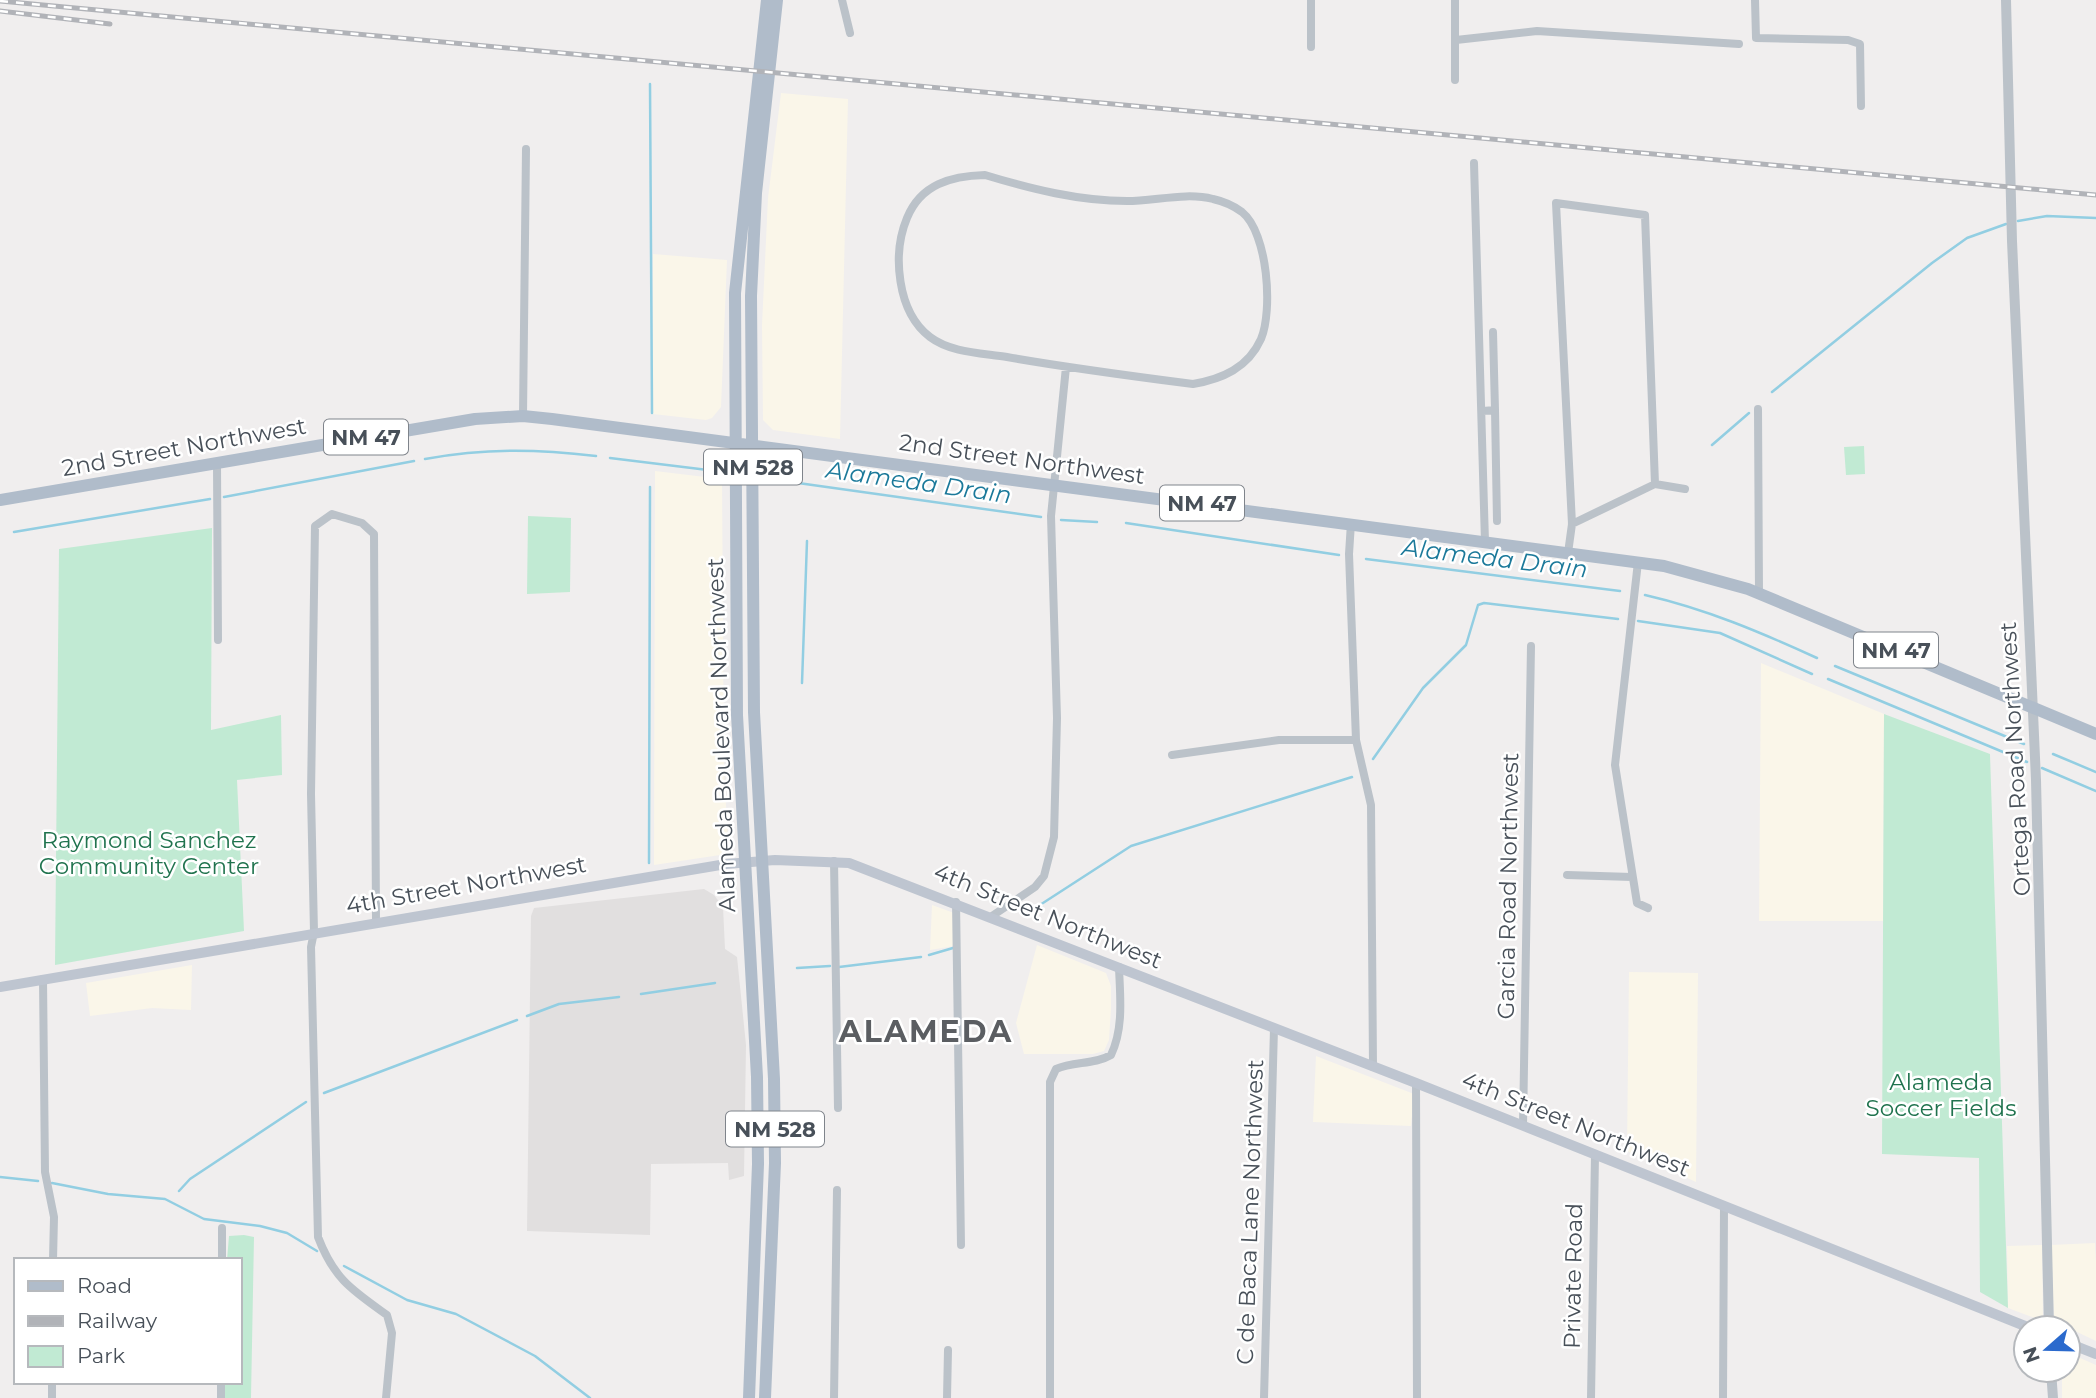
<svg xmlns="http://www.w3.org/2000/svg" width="2096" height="1398" viewBox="0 0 2096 1398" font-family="Montserrat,sans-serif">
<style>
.commercial{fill:#faf6e9}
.education{fill:#e1dfdf}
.green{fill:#c1ead3}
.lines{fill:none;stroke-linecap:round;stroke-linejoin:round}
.stream{stroke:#92cee2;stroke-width:2.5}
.minor{stroke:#bbc2c9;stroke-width:8}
.tertiary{stroke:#bbc2c9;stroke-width:10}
.secondary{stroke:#bec5d0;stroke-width:10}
.primary{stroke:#b0bcca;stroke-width:12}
.rail-casing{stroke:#b1b3b8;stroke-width:5}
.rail{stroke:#fff;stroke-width:2.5;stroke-dasharray:8;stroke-linecap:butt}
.labels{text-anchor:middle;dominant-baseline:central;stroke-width:5;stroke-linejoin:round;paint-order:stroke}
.shield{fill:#fff;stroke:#7f848b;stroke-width:2}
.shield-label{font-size:21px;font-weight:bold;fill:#485059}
.street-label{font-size:23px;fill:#485059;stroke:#fff}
.park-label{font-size:23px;fill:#20734e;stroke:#fff}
.water-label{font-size:24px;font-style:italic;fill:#1b799a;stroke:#fff}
.district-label{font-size:30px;font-weight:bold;letter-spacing:2px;fill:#5b5e62;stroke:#fff}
</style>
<rect width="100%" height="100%" fill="#f0eeee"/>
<path class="commercial" d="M781,93L848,99L840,439L773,430L763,420L762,325L768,198Z
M653,254L727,260L721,407L712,418L706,420L653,414Z
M655,471L722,479L724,773L728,838L727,848L720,855L654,865Z
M1761,663L1884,714L1883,921H1759Z
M932,905L954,913V946L930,950Z
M1037,945L1106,973L1111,986V1009L1109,1040L1104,1051L1093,1054H1024L1016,1023Z
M192,965L191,1010L152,1008L90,1016L86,983Z
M1629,972L1698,973L1696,1182L1627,1151Z
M1316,1056L1414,1094L1411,1126L1313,1122Z
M2095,1243L2096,1261V1341L2054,1321L2051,1245Z
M2042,1245L2043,1321L2008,1308L2007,1246Z
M2069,1353L2096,1365V1398H2062V1370H2068Z"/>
<path class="education" d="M704,889L714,895L723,907L725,949L737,957L746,1045L744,1176L729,1180L728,1163L651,1164L650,1235L527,1231L531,916L534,908Z"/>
<path class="green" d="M1864,446L1865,474L1846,475L1844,447Z
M528,516L571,518L570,592L527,594Z
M212,528L211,730L281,715L282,775L237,780L244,931L55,965L59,549Z
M1884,714L1990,754L2008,1308L1980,1292L1979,1158L1882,1154Z
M244,1235L254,1237L251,1398H224L225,1382H240V1260H227L229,1236Z"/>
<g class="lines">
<path class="stream" d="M650,84L652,413
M2018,221L2047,216L2096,218
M1772,392L1932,263L1967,238L2006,224
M1712,445L1749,413
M610,458L716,471
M425,459C485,448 536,449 596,456
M791,482L1041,517
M224,497L414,461
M1061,520L1097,522
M1126,523L1339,555
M14,532L210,499
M1366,559L1620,591
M1645,595C1706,609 1760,632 1817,658
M1638,621L1720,633L1812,674
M1835,666L2024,744
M1828,679L2027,762
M802,683L807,541
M2053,754L2096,772
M1373,759L1423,688L1466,645L1478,605L1484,603L1618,619
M2042,768L2096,791
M649,863L650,487
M1026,914L1131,846L1352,777
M929,955L953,948
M839,967L921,957
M797,968L830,966
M641,994L715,983
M527,1016L559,1004L619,997
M324,1093L517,1020
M0,1177L38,1181
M52,1183L108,1194L165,1199L204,1219L260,1226L287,1233L317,1251
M179,1191L190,1179L306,1102
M344,1266L407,1300L456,1314L535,1356L590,1398"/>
<path class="minor" d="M842,0L850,33
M1311,0V47
M1455,0V80
M1755,0L1756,38L1848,40L1860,44L1861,106
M1456,40L1537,31L1739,44
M1474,163L1485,542
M985,175C1031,189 1079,201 1127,201C1155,201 1186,192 1213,199C1222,201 1234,206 1242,212C1268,233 1273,311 1261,339C1248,368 1222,379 1193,384C1131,376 1069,368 1007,357C983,353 951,353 930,337C897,312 892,254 907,218C921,184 951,176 985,175Z
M1493,332L1495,410
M1758,409L1759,593
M1483,411L1495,410L1497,521
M523,416L526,149
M217,463L218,640
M1655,484L1685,489
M1351,523L1349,554L1356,740L1371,805L1373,1067
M1568,553L1572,524L1556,203L1645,215L1655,484L1572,524
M1638,562L1615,765L1637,903L1648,908
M1172,755L1279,740H1356
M834,861L838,1108
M1567,875L1632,877
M956,902L961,1245
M992,916L1035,887L1044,876L1054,837L1057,718L1051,516L1066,367
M376,922L374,534L362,523L332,514L315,526L311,794L314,932L311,947L318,1237C334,1279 352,1290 387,1315L392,1333L386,1398
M43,979L45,1172L54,1217L53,1260
M1416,1083L1417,1398
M1523,1126L1531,646
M222,1260V1228
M52,1398V1382
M221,1398V1382
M834,1398L837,1190
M947,1398L948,1350
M1050,1398V1082L1056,1069C1074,1061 1094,1065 1111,1055C1124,1028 1120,996 1119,967
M1264,1398L1274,1028
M1591,1398L1595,1155
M1723,1398L1724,1206"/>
<path class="tertiary" d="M2006,0L2012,241L2036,780L2049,1328
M2051,1370L2053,1398"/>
<path class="secondary" d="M0,987L726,864L775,860L849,863L1416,1083L2030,1328
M2068,1343L2096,1354"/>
<path class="primary" d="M0,500L475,419L523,416L552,419L1664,566L1748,589L2096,734
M749,1398L758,1164L757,1077L737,715L735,293L767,0
M765,1398L775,1163L774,1079L754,712L751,296L756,193L777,0"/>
<defs>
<path id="rail" d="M0,1L2096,195
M0,11L110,24"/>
</defs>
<use href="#rail" class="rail-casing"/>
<use href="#rail" class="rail"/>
</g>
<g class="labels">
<g class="shield">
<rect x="324" y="419.5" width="84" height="35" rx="5"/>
<rect x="704" y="449.5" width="98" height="35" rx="5"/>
<rect x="1160" y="485.5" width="84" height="35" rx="5"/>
<rect x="1854" y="632.5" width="84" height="35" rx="5"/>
<rect x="726" y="1111.5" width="98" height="35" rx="5"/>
</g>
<g class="shield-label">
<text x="366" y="437">NM 47</text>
<text x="753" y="467">NM 528</text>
<text x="1202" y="503">NM 47</text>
<text x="1896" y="650">NM 47</text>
<text x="775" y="1129">NM 528</text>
</g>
<g class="street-label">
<text transform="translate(184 447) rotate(-10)">2nd Street Northwest</text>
<text transform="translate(1022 459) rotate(8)">2nd Street Northwest</text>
<text transform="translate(721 735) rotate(-92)">Alameda Boulevard Northwest</text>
<text transform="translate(2015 759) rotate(-93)">Ortega Road Northwest</text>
<text transform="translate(466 885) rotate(-10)">4th Street Northwest</text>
<text transform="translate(1508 886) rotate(-89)">Garcia Road Northwest</text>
<text transform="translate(1048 916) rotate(22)">4th Street Northwest</text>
<text transform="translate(1576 1124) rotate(22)">4th Street Northwest</text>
<text transform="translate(1250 1212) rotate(-88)">C de Baca Lane Northwest</text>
<text transform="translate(1573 1276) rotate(-89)">Private Road</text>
</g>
<g class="park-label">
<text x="149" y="840">Raymond Sanchez<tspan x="149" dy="26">Community Center</tspan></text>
<text x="1941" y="1082">Alameda<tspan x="1941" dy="26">Soccer Fields</tspan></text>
</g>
<g class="water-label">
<text transform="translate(919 482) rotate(8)">Alameda Drain</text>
<text transform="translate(1495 558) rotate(7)">Alameda Drain</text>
</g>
<g class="district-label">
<text x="926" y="1031">ALAMEDA</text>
</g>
</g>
<rect x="14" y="1258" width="228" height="126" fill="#ffffff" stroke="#b6b9bd" stroke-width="2"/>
<rect x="28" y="1281" width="35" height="10" fill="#b0bcca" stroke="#b6b9bd" stroke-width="2"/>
<text x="77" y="1293" font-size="21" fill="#485059">Road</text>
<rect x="28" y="1316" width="35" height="10" fill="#b1b3b8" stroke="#b6b9bd" stroke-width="2"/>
<text x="77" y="1328" font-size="21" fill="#485059">Railway</text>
<rect x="28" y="1346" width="35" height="21" fill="#c1ead3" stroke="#b6b9bd" stroke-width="2"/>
<text x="77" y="1363" font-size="21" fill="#485059">Park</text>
<g transform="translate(2047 1349) rotate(250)"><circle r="33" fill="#ffffff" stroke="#b6b9bd" stroke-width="2"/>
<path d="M0-5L12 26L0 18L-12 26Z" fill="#2b6acd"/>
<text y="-10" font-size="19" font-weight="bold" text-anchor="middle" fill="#485059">N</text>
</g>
</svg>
